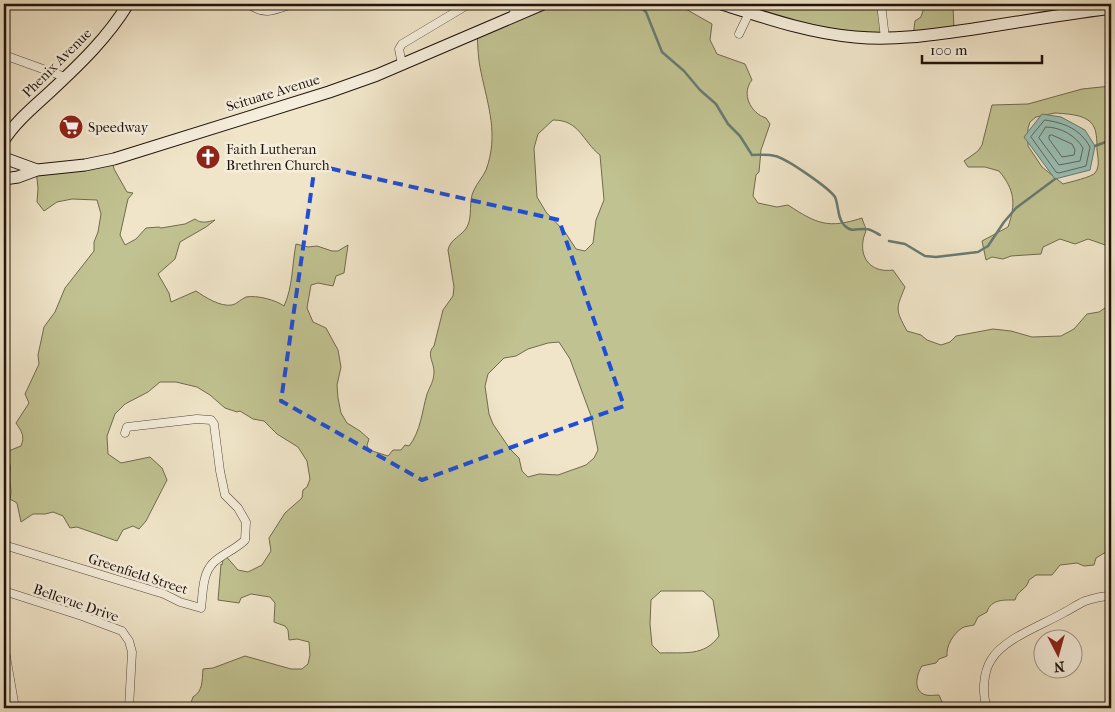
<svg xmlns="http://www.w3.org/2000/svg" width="1115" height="712" viewBox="0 0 1115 712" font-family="'IM FELL French Canon',serif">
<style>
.green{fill:#c1c291;stroke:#706a4f;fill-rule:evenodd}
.water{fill:#9abfb4;stroke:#697a71}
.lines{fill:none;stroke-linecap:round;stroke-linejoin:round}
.shore{stroke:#5d6960;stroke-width:1}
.stream{stroke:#697a71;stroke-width:2.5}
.minor-casing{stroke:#54483c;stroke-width:9}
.secondary-casing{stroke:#20130d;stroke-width:13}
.minor{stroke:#f5eedc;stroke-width:8}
.secondary{stroke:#f5eedc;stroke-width:11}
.marked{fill:none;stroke:#1d4ed8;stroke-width:4;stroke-dasharray:10 6;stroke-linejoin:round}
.labels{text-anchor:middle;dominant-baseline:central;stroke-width:5;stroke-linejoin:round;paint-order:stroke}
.street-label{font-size:14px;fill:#20130d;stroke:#f5eedc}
.poi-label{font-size:14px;fill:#20130d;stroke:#f5eedc;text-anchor:start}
</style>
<rect width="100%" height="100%" fill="#f0e5c9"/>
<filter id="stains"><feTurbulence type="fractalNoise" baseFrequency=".004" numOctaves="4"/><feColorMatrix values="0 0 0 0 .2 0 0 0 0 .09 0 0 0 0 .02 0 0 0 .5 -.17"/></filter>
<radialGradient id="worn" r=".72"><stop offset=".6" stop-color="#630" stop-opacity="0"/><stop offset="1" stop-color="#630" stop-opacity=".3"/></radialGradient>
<path class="green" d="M544,4H660L664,9L684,8L712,24L710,40L717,54L745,64L752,80C741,93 750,113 766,118L770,124L761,150L759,172L756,175L753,196L758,203L777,207L788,205C817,224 828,229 862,218C863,222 865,226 866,229C866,233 863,237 863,241C860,261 874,273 893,270L905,287C896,309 895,309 907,331L921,335L927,340L941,345L950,342L956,336L993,329L1011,331L1032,337L1061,336L1074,329L1087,314L1099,312L1111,304V549L1096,558L1094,565L1084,566L1077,563L1060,565L1052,575H1036L1029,580C1026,591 1018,589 1015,600C1004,600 991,599 987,612L978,617L974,625C971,626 965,626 962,628C953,634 946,646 947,656L939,659L936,663L922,666C916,675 913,692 926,695C930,696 935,695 939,695L942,702L946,704L945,708H189L193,697C203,691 202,681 203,669L213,668L245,656L291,669H302L308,664L310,655L309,642L297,639L289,640L288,630L285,626L274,622L275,603L270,597L251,594L241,598L239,603L218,600L221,564L222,565L224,554L238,570L248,572L262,565L271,551L269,538L285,513L302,498L303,490L307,487L310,479L307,461L298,447L277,434L264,421L253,419L240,411L237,412L225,408L210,395L197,387L176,382H160L148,392L125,404L115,414L107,436L108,454L121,463L150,457L162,468L167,480L146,521L139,529L133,526L123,530L117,541L77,527L70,528L63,516L53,512L45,514H33L21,522L17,503L10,499C12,491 10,486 10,478C10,466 13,466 4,455L6,452L21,446C25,436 22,432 16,423L29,403L25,394L39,364L38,355L44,327L55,312L65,288L94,251V242L98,232L101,214L97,200L72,199L57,202L44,211L37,202L38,188L36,170L112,158L114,169L127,192L133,193L128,199L120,235L125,245L136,239L146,228L159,227L161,228L185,224L195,219C201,224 208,222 215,220L206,227L180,242L175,259L158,274L169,293L171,302L196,291C205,297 220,307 232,305C237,304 241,299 246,297C257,295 276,300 284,306C293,287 292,264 296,244L308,247L317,246L332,251H338L348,245L344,273L336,276L333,286L318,283L311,285L307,308L313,322L326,328L338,350L341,367L337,385L338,398L341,413L347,423L360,431L369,439L367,445L369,450L388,456L393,450H401L405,445L409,446C421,431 422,411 427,394C430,386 434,381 434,372C434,362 426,354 434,346L443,310L453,296L454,287L448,250C450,239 462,236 467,227C473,216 468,201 474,190C477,183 483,177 486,170C499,135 488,106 481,72C478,60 478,47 477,34ZM553,120C580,120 582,141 600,155L604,200L596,220L593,243L585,251L576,249L565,232L546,212L537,197L534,148L538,134ZM559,342L570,359L591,416L598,450L594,458L586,465L558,475L539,474L528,477L522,471L519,458L510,449L493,424L489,414L485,386L488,374L504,358L516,356L528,349L548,343ZM661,591H703L713,600L719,636C704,657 684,652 660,653L652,645L650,624L651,600Z
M719,4H881L885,38L835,36Z
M925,4H953L954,32L913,36L915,21L921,17Z
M1111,86V247L1088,239L1075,244L1060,239L1043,247L1041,254L1011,256L1003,259L992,257L986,260L982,241L1008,227C1016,204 1015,190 999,171L985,167H968L964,161L978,151L982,145L992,105L1028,104L1082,89ZM1055,113C1067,114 1088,114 1094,127C1097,133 1097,144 1097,150C1098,158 1100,167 1095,173C1092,177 1070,182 1063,184L1042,167L1028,146V128L1030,122L1036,117Z"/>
<path class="water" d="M1042,114L1061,117L1085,130L1095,146L1090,170L1055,179L1024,137Z"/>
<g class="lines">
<path class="shore" d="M1045,120C1065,123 1080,129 1090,147L1086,166L1059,173L1056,172L1031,137Z
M1046,127C1061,127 1076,136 1083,148L1080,161L1059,165L1039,138Z
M1052,135L1072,144L1075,150L1074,155L1062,157L1049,139V136Z"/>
<path class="stream" d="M638,5L646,12L662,52L684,71L700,90L716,104L728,124L740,136L752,155C760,155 768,154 775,156C786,158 829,188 835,197C839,206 837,219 845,226C852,233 858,228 866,229C871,229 876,233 880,235
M1095,146L1111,140
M889,241L905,244L925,256L936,257L978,252L988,246L1004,222L1016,208L1055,179"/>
<defs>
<path id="minor" d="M249,4C264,16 275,10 292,4
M512,4L516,16
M881,4L885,38
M739,34L749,13
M4,55L65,77
M402,64L399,49L402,44L469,4
M4,545L164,594L180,602L201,608C203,594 202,574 213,563C222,554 235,550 245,540L246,522L238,508L225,495L220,471L214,424L211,420L197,419L127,427L125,433
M4,591L82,616L122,631L129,641L132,652L129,708
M4,645L15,708
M987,708C982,694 983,673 991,660C1004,638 1043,625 1065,612C1071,609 1078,604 1085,601C1094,598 1102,596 1111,596"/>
<path id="secondary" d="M722,4C766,18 809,33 855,37C897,41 938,34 980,28C1023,21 1067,14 1111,8
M4,140C16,121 35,106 52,90C80,64 108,37 128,4
M4,158L37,170L85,165L114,159L329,92L377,75L543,4
M4,179L18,177L37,170"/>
</defs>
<use href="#minor" class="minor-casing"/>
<use href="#secondary" class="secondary-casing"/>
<use href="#minor" class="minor"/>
<use href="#secondary" class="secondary"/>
</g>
<path class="marked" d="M315,165L559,220L624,406L422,480L281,401Z"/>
<defs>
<symbol id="supermarket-disc" viewBox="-11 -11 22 22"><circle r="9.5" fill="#8f2418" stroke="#f5eedc"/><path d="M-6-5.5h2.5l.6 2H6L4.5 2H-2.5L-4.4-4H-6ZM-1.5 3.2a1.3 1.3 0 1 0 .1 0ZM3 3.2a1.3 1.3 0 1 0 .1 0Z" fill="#fff"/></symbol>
<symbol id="church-disc" viewBox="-11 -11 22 22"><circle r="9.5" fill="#8f2418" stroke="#f5eedc"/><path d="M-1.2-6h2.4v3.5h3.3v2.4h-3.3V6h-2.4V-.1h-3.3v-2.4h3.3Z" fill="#fff"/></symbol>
</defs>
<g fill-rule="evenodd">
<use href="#supermarket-disc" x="57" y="113" width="28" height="28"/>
<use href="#church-disc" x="194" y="143" width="28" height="28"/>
</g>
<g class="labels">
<g class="street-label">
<text transform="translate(57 63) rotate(-45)">Phenix Avenue</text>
<text transform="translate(273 93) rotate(-17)">Scituate Avenue</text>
<text transform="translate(138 574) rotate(18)">Greenfield Street</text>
<text transform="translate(76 603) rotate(19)">Bellevue Drive</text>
</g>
<g class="poi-label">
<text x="88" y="127">Speedway</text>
<text x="226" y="149">Faith Lutheran<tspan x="226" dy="16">Brethren Church</tspan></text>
</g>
</g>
<rect width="1115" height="712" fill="none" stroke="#f0e5c9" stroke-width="20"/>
<rect x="5" y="5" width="1105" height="702" fill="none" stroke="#20130d" stroke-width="2.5"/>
<rect x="10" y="10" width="1095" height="692" fill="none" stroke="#20130d"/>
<g transform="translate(1058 654) rotate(174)"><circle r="24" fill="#f5eedc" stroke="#a09689"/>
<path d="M0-4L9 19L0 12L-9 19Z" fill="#8f2418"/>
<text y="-8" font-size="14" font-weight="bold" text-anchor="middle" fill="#20130d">N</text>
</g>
<path d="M922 55v8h120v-8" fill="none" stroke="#20130d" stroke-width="2.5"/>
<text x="930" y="55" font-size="15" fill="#20130d" stroke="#f5eedc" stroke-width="4" paint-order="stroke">100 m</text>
<rect width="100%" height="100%" filter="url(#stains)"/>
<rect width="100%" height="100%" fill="url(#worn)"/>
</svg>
